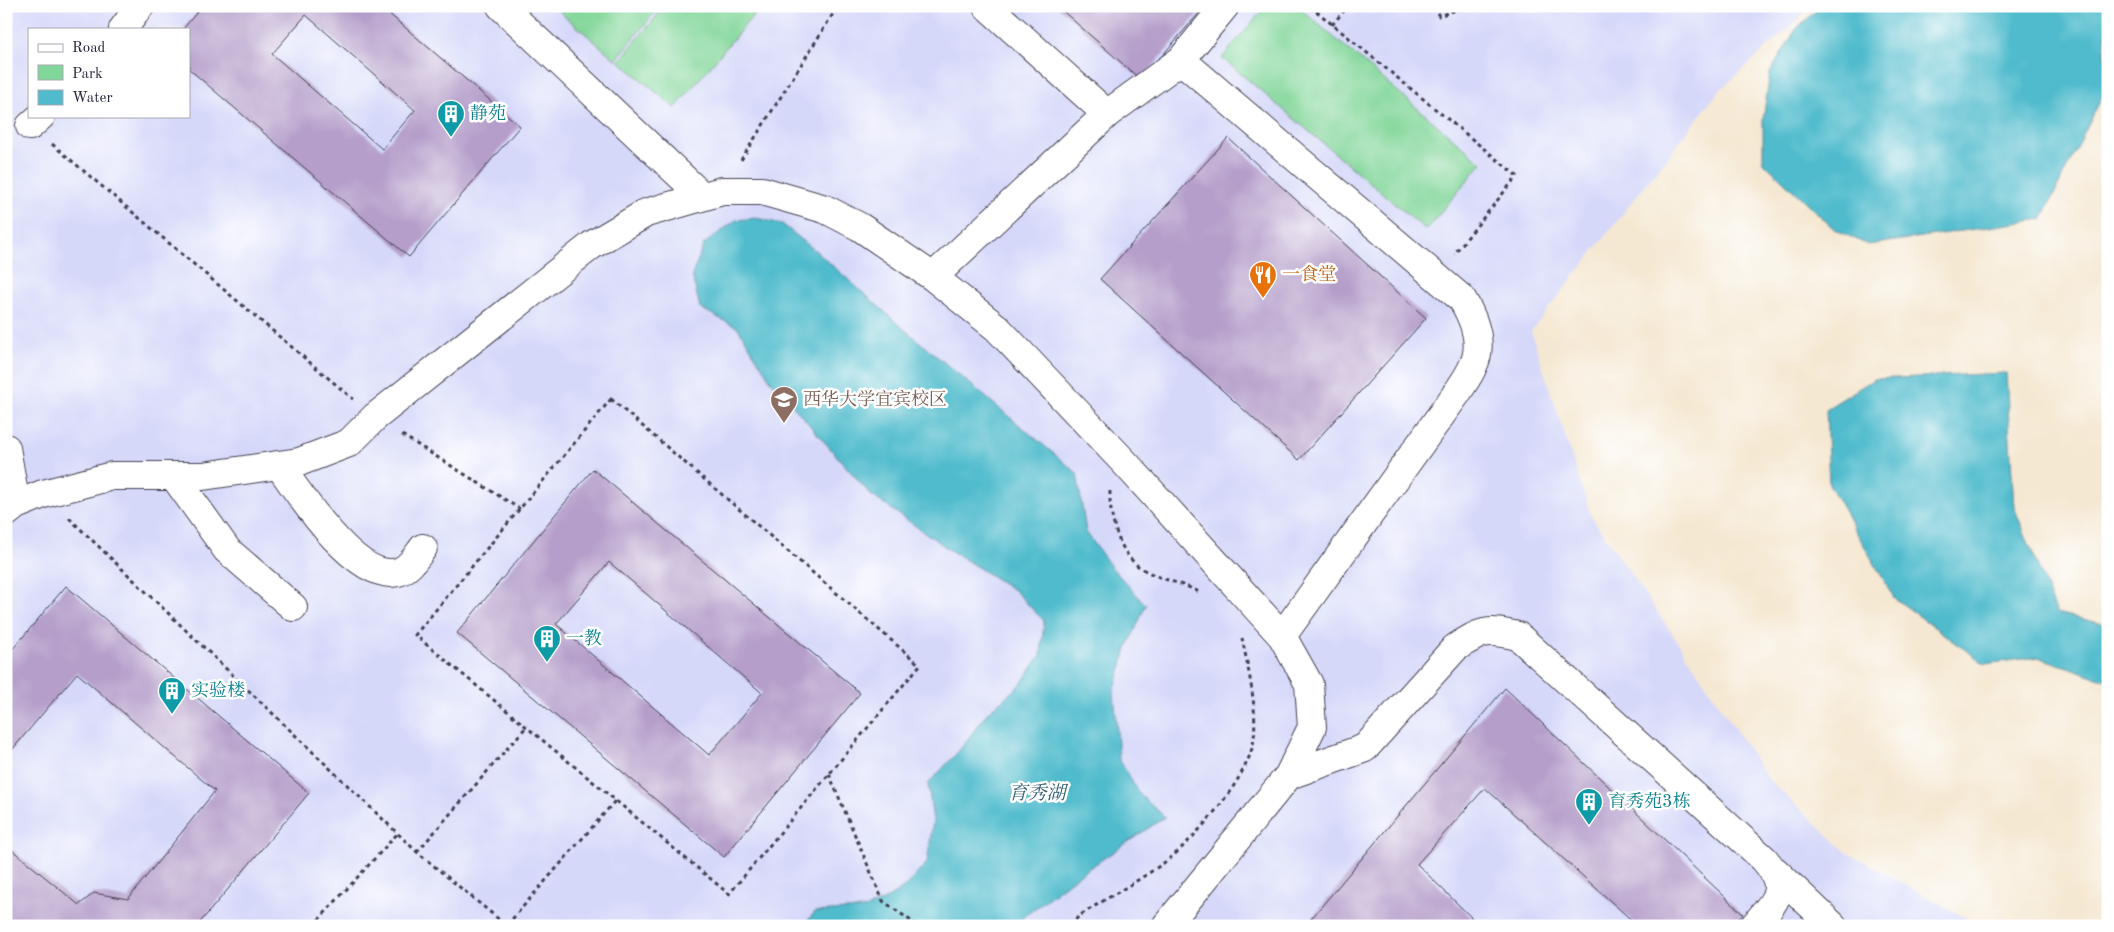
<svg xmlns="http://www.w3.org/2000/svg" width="2114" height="932" viewBox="0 0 2114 932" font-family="'Old Standard TT','Noto Serif SC',serif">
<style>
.built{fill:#d5d8f9;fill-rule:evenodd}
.green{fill:#81d699;stroke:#527c6a}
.water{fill:#50bbcc;stroke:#396e84}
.building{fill:#b59fca;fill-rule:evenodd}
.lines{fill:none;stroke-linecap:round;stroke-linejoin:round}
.street-casing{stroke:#424052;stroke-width:30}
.path{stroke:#424052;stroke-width:3;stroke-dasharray:4 4;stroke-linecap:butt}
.street{stroke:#fff;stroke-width:28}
.labels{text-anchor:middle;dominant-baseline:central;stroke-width:5;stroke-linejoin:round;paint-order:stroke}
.culture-label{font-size:18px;fill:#0d838f;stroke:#fff;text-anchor:start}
.food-label{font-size:18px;fill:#c56008;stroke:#fff;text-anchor:start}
.education-label{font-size:18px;fill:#785e54;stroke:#fff;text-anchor:start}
.water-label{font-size:19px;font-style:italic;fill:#345f75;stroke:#fff}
</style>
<rect width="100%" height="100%" fill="#fff"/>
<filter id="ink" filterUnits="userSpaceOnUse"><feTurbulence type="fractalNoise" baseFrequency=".02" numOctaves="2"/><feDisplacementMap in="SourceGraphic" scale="10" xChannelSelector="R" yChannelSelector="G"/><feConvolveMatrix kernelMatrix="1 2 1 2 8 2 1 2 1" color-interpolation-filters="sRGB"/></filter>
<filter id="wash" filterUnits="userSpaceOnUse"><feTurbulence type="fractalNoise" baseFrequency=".0096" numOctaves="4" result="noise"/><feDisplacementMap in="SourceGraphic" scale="20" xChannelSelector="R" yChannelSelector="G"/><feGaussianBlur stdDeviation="1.12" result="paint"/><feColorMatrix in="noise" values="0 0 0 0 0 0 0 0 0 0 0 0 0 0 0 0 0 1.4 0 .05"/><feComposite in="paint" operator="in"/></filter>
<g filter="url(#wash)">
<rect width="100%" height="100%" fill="#f5e8d2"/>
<path class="built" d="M6,6H1813L1719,91L1531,331L1591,516L1680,645L1767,778L1845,851L1980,926H6ZM29,29H189V116H29Z"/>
<path class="green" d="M565,6H660L616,60L560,12Z
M665,6H751L757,11L675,108L619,61Z
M1266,6H1297L1482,163L1426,230L1222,58Z"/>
<path class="water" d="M1821,6H2108V23L2104,52L2108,68V85L2042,219L1868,245L1834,229L1763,162V119L1770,73L1796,29Z
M756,218L782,224L816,251L904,329L1077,473L1086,532L1112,568L1146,605L1127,648L1114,691L1119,759L1140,795L1165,817L1073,879L1012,926H803L815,912L864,909L883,901L905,887L927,863L933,821L928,784L958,752L988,712L1020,685L1041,655L1044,621L1014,590L950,550L871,495L771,381L738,328L700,308L692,275L704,244L736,220Z
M2006,373L2014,507L2057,613L2108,625V681L2038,657L1985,664L1894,598L1829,484L1826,409L1874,379Z"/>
<g id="blocks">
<path class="building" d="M202,6H380L520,126L409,257L189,69V29H183ZM306,15L415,110L382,149L272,54Z
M1057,6H1205L1141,80Z
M1228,138L1426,318L1299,460L1100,279Z
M593,469L860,693L724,857L457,633ZM609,562L762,693L709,755L556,624Z
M66,586L309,793L197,926H6V845L79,905L94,893L128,899L215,791L77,673L6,757V657Z
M1505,688L1743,914L1732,926H1638L1485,788L1417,864L1480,926H1305Z"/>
</g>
</g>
<g filter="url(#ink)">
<use href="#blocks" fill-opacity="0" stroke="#424052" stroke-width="1"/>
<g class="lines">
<defs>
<path id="street" d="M501,6L702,196
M987,6L1107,114
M1225,6L1181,60L1462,299C1474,319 1484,344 1473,366C1469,376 1462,385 1457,393L1282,636
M123,29L140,6
M30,126L41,116
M933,277L1107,114L1181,60
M6,448L16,505
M279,465C299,494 357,583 398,572C409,569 416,557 423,548
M174,476L227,550L293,607
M6,513L16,505L43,494L112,476H203L299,462L349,443L375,417L592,245L646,213L722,191H762L825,209L860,227L933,277L997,328L1126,464L1282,636L1309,684L1312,727L1289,775L1166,926
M1289,775L1365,748L1455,648C1483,630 1487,629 1518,636L1764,859C1790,889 1776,900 1754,926
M1775,871L1833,926"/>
</defs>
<use href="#street" class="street-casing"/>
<path class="path" d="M1310,6L1517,176L1454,254
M1433,6L1439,16L1467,6
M1332,25L1348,6
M52,144L353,399
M741,160L838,6
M611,399L920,665L729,894L415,635Z
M402,435L520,509
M1110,491C1109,516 1118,550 1138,566C1156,579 1180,582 1199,592
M69,518L417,852L507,926
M829,774L883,901L914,923L913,926
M417,852L526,727
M507,925L615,801
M313,926L398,833
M1070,926L1079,916C1108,897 1141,880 1169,859C1197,836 1246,780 1253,744C1259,714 1248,668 1242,638"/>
<use href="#street" class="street"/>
</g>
</g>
<defs>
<symbol id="building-pin" viewBox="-11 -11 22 30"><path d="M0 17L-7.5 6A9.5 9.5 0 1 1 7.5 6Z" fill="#0f9aa8" stroke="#fff"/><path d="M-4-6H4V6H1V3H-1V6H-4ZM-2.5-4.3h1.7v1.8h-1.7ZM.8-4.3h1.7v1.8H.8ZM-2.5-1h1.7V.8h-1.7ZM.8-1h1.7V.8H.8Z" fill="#fff"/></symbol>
<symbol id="restaurant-pin" viewBox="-11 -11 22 30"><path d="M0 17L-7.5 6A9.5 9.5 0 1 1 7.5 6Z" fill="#e8710a" stroke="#fff"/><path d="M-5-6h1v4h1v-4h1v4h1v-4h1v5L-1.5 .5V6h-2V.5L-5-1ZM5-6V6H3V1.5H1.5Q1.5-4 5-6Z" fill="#fff"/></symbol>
<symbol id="university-pin" viewBox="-11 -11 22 30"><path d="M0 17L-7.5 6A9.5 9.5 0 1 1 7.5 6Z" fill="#8d6e63" stroke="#fff"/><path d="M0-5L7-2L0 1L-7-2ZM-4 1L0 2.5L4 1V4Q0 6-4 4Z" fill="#fff"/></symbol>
</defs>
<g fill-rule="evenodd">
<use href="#building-pin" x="435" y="98" width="32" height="43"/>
<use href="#restaurant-pin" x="1247" y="259" width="32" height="43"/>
<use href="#university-pin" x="768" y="384" width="32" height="43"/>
<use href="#building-pin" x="531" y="623" width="32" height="43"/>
<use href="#building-pin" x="156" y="675" width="32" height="43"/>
<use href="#building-pin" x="1573" y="786" width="32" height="43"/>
</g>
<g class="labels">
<g class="culture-label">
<text x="470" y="114">静苑</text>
<text x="566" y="639">一教</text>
<text x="191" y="691">实验楼</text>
<text x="1608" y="802">育秀苑3栋</text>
</g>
<g class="food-label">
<text x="1282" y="275">一食堂</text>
</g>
<g class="education-label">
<text x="803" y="400">西华大学宜宾校区</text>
</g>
<g class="water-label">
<text x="1037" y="794">育秀湖</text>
</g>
</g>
<rect width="2114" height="932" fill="none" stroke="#fff" stroke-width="25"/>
<rect x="28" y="28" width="162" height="90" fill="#ffffff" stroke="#a7a7b1"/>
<rect x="38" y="44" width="25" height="8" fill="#ffffff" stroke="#a7a7b1"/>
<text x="72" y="52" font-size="15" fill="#22223b">Road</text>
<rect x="38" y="65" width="25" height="15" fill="#81d699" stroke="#a7a7b1"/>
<text x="72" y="78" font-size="15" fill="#22223b">Park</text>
<rect x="38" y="90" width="25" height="15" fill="#50bbcc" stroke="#a7a7b1"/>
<text x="72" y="102" font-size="15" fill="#22223b">Water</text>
</svg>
